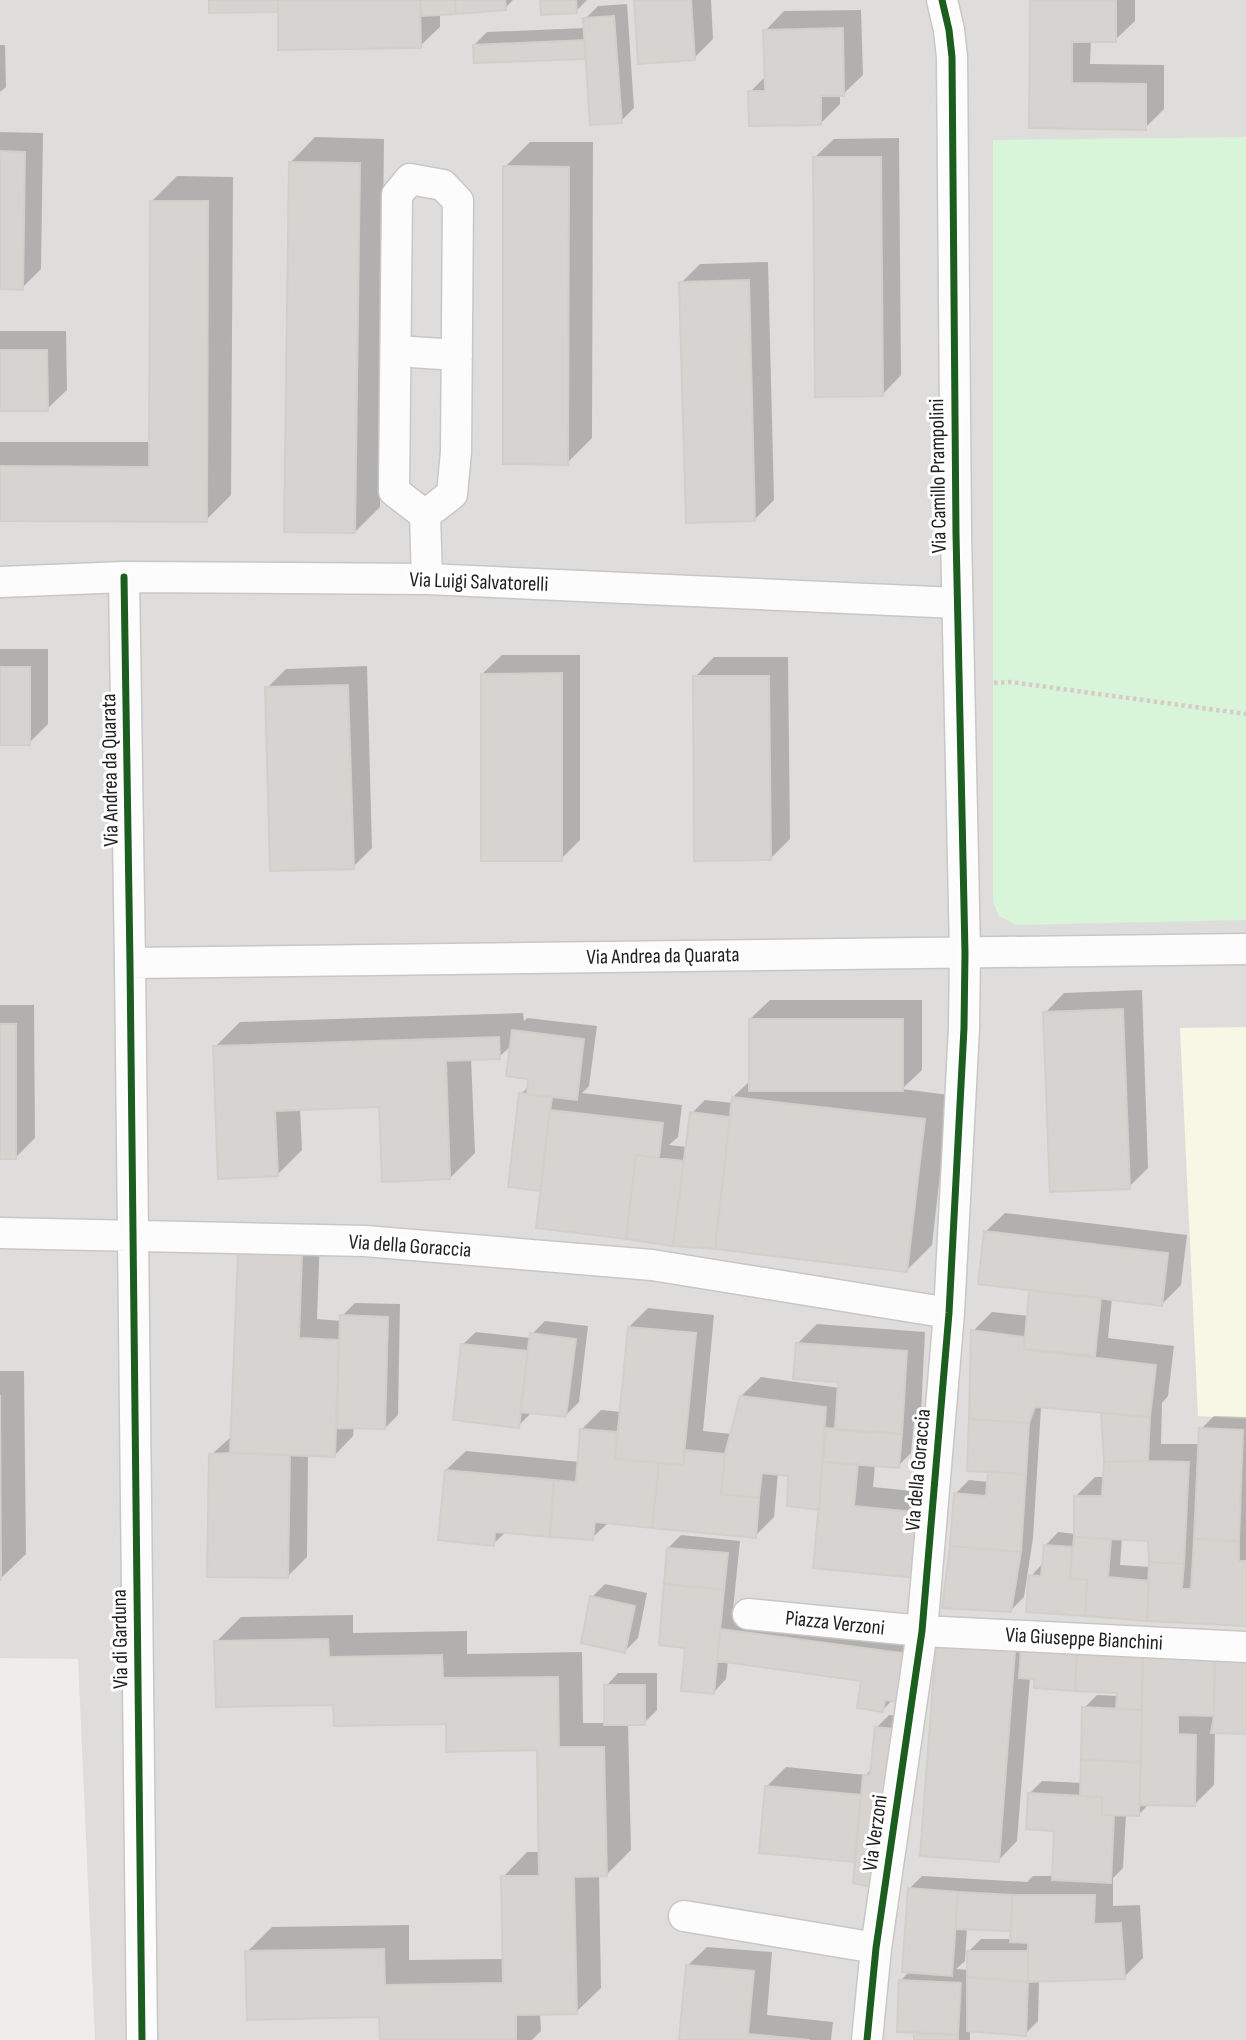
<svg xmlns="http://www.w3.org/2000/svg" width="1246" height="2040" viewBox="0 0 1246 2040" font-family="'Sofia Sans Condensed',sans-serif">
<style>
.residential{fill:#dedddb}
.education{fill:#f7f7e5}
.park{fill:#d8f4d9}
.shadow{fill:#0003;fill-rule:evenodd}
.building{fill:#d6d3d0;stroke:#d2cfca;stroke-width:2}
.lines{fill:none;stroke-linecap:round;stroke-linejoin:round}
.street-casing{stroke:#c8c7c5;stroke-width:33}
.path{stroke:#d8cac8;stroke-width:4.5;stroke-dasharray:3.5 3.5;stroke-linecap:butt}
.street{stroke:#fdfcfc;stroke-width:30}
.cycleway-casing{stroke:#fff;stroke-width:11}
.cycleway{stroke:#1b5e20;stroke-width:7}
.labels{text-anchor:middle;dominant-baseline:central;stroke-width:6;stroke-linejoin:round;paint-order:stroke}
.street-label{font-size:21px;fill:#212121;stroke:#fff}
</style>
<rect width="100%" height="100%" fill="#efede9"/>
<path class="residential" d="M0,0H1246V2040H95L78,1659L0,1658Z"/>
<path class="education" d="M1246,1027V1419L1198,1416L1180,1028Z"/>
<path class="park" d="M1246,137V920L1016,925L999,916L993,902V140Z"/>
<path class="shadow" d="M211,0H513L505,8L440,13V27L420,46L279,11Z
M542,0H587L576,11Z
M635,0H711L713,39L694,58Z
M1032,0H1135V21L1115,40H1091L1090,64L1164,65V109L1145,128L1031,127Z
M627,4L634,108L621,121L587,57L475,62L474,45L487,32L585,28V19L598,6Z
M861,10L863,75L843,94H840V104L821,123L750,92L766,76L765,31L784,11Z
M0,45H5L6,87L0,92Z
M0,132L43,133L41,269L22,288H0Z
M315,137L384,139L380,507L355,532L291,162Z
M899,138L901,375L882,395L814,158L834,139Z
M530,142H593L592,438L567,463L505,167Z
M177,176L233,177L231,495L206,520L0,519V442H151L152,201Z
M768,262L774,500L754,520L681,283L700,264Z
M0,331H66L67,390L47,409H0Z
M0,649H48V724L29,743H0Z
M502,655H580V840L561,859L482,674Z
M714,657H788L790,839L770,859L695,677Z
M367,666L372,848L353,867L267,688L286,669Z
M1142,990L1148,1168L1129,1187L1045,1013L1064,993Z
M770,1000H922V1070L902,1089L949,1095L932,1245L907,1270L543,1186L539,1190L521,1094L530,1085V1078L512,1045L499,1057L471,1058L475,1153L450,1178L381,1105L300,1108L302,1150L277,1175L215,1047L240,1022L523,1013L524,1021L527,1018L597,1026L589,1086L582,1093L682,1105L678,1137L669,1145L688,1147L692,1113L705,1100L733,1103V1097L751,1080L750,1019Z
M0,1005H34L35,1138L15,1158H0Z
M1005,1213L1187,1235L1181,1285L1162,1304L1112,1298L1108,1338L1174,1346L1168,1396L1162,1403L1161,1444H1200L1201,1429L1214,1416L1246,1417V1624L1031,1576L1044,1562L1046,1545L1058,1532L1075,1534V1497L1095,1477H1105L1102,1411L1043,1406L1041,1408L1033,1538L1024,1597L1011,1610L956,1493L969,1480L989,1482L990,1471L973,1331L992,1312L1029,1316L1031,1291L985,1232ZM1122,1538L1150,1539V1567L1120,1565Z
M320,1237L317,1319L342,1321V1316L355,1303L400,1304L398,1415L385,1428L354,1427L353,1436L334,1456L308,1454L307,1557L287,1577L211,1455L232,1436L240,1253Z
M648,1308L714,1315L703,1431L732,1434L741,1396L761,1377L840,1388V1380L797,1344L817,1324L925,1332L921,1413L912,1422H914L911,1453L898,1466L875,1464L873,1487L941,1494L934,1557L821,1509L790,1474L778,1473L774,1517L755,1536L609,1522L592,1538L507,1531L493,1544L446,1470L466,1451L580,1462L582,1429L601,1410L621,1412L629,1327Z
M545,1321L588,1326L579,1402L566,1415L531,1413L518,1426L463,1344L476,1332L531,1338L532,1334Z
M0,1371H24L26,1554L0,1579Z
M681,1535L740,1541L732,1619L741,1610L929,1635L893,1699L883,1710L863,1679L728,1661L726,1679L714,1692L687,1646L668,1548Z
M605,1584L647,1593L638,1638L625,1651L592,1597Z
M353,1615V1633L467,1631V1654L582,1652L583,1723H605L606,1686L618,1673H657V1710L644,1723H628L631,1850L606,1875H599L601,1988L576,2012L540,2013L541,2031L532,2040H382L381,2016L247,1952L272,1927L409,1925V1960L504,1959L503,1877L527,1852H541L538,1748L447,1723L335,1703L216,1642L241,1617Z
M1155,1640L1246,1732L1215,1731L1214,1785L1194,1805L1149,1804L1138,1815L1126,1814L1123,1868L1113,1878V1906L1140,1905L1143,1958L1124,1977L1039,1980L1038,2021L1025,2034L970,2029V2040H915L916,2031L901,1980L910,1971L909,1889L922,1876L1027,1882L1033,1876H1054L1055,1829L1029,1794L1042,1781L1082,1783L1084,1708L1097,1695L1119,1696V1691L1030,1677L1017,1841L998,1861L938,1645ZM967,1927L1012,1929V1939H981L968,1952V1970L956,1969L965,1961Z
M889,1715L915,1717L854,1860L767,1786L786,1767L866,1775L873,1767L877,1727Z
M707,1947L772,1952L767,2015L833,2022L831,2040H681L687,1966Z"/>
<path class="building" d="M209,0H278V12L209,13Z
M278,0H420L421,48L278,50Z
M420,0H455L456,14L422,16Z
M455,0H505L506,10L456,14Z
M540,0H576L577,13L541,15Z
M634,0H691L695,60L638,64Z
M1030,0H1116V42H1072V83L1146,84V130L1029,128Z
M614,16L622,123L590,125L583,18Z
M843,28L844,96H821V125L749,126L748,91H765L763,30Z
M585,40V59L474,63L473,45Z
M0,151L25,152L23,290L0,289Z
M813,157H881L883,396L815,397Z
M289,162L360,163L355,533L284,532Z
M503,166L569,167L568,465L503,464Z
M150,201H208L207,522L0,521V466L149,467Z
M749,280L755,521L686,523L679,282Z
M0,350H47L48,411H0Z
M0,667H30V745H0Z
M562,673V861H481V674Z
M693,676H769L771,860L694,861Z
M348,685L354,869L270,871L265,687Z
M1123,1009L1130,1189L1050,1192L1043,1012Z
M749,1019H903V1091H749Z
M0,1024H16V1159H0Z
M512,1030L584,1039L577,1100L527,1094L528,1079L506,1076Z
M499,1037L500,1059L446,1061L450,1179L382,1182L379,1107L275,1111L278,1176L218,1179L213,1046Z
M519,1093L552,1097L540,1191L508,1187Z
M732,1097L925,1119L907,1272L715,1249Z
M550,1110L663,1123L659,1158L636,1155L626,1239L536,1228Z
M690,1112L730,1117L715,1249L673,1246Z
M636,1155L684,1161L673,1246L626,1239Z
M984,1231L1168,1253L1162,1306L978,1284Z
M238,1252L302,1255L299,1338L339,1340L335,1457L230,1453Z
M1029,1290L1101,1298L1095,1356L1024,1349Z
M340,1315L388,1317L385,1429L337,1428Z
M628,1327L696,1333L683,1465L615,1459Z
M971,1330L1024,1337V1349L1156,1365L1150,1417L1035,1407L1029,1423L969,1419Z
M530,1333L576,1339L566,1417L520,1412Z
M796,1343L907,1351L902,1434L835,1430L838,1382L793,1379Z
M461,1344L528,1351L519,1428L453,1420Z
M0,1395L1,1580H0Z
M740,1396L826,1407L819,1510L787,1506L788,1476L762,1473L759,1498L721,1494L725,1454Z
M1101,1413L1150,1417L1148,1461L1104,1462Z
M969,1419L1029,1423L1026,1474L967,1471Z
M826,1428L902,1434L899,1468L823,1462Z
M1199,1428L1243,1430L1239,1541L1194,1539Z
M580,1429L617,1432L615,1459L659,1463L652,1528L595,1522L593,1540L550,1537L554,1480L576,1482Z
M685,1450L725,1454L721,1494L759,1498L756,1538L652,1528L659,1463L683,1465Z
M230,1453L290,1455L288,1578L207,1577L209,1454Z
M1148,1461L1189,1462L1184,1564L1149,1562L1148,1541L1074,1537V1496H1102L1104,1462Z
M823,1462L858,1464L854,1506L923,1513L916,1578L813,1568Z
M445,1470L554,1480L550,1537L495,1532L494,1546L438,1540Z
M988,1472L1026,1474L1021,1552L950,1546L954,1493L986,1496Z
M1074,1537L1111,1539L1108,1577L1149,1581L1147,1621L1085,1616L1087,1580L1070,1578Z
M1194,1539L1239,1541V1561H1246V1626L1147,1621L1149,1562L1184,1564L1182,1589H1191Z
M1044,1545L1072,1547L1070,1578L1087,1580L1085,1616L1026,1612L1029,1575L1041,1576Z
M950,1546L1021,1552L1011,1612L942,1608Z
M667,1548L728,1553L724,1590L664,1584Z
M664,1584L724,1590L714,1694L681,1691L685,1648L659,1645Z
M590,1596L635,1606L625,1653L581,1643Z
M720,1629L910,1654L904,1703L885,1700L883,1712L857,1708L861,1681L717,1661Z
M328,1639L329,1657L442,1655L443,1678L558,1677L559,1747H604L607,1876L574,1877L577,2014L516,2015V2040H380L379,2017L247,2020L245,1951L384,1949L385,1985L503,1983L501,1876H539L537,1750L446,1752V1724L334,1726L333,1705L216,1707L214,1641Z
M936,1644L1015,1651L999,1862L920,1856Z
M1021,1648L1077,1651L1075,1691L1034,1688V1679L1019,1678Z
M1077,1651L1143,1653L1142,1710L1116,1709L1117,1693L1075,1691Z
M1143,1653L1215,1654L1214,1716L1178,1715V1734L1196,1735L1195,1806L1140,1805Z
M1215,1654L1246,1656V1734L1211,1733L1214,1716Z
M604,1685H645V1725H604Z
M1082,1707L1142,1710L1140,1762L1081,1760Z
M875,1727L903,1730L880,1889L853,1883L863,1775H870Z
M1081,1760L1140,1762L1139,1816L1102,1815V1797L1080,1796Z
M765,1786L861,1795L854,1862L759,1853Z
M1028,1793L1102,1797V1815H1114L1111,1883L1052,1880L1054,1831L1026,1829Z
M908,1888L958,1892L952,1976L902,1972Z
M958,1892L1012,1895L1011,1931L955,1929Z
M1012,1895H1095L1094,1924L1121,1923L1125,1979L1028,1982V1943L1010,1942Z
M967,1951H1028V1982L967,1977Z
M686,1965L754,1971L748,2034L810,2040H679Z
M967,1977L1028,1982L1026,2036L967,2031Z
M899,1980L961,1983L958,2035L897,2032Z
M914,2032L958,2035V2040H914Z"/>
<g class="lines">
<defs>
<path id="street" d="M396,351L457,355
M425,515L394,491L397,195L410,179L443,185L458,201L456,452L452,494L425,515L427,579
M124,577L130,963L142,2040
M0,582L124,577L427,579L957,603
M130,963L1246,949
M0,1233L365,1241L652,1265L949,1313
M748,1614L922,1631L1246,1647
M684,1916L876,1948
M867,2040L876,1948L922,1631L949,1313L964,1028L965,953L956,534L952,57L949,30L942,0"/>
</defs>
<use href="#street" class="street-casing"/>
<path class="path" d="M994,683L1011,682L1246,714"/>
<use href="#street" class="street"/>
<defs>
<path id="cycleway" d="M124,577L130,963L142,2040
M867,2040L876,1948L922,1631L949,1313L964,1028L965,953L956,534L952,57L949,30L942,0"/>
</defs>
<use href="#cycleway" class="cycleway-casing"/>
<use href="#cycleway" class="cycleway"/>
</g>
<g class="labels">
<g class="street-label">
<text transform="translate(938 476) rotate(-91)">Via Camillo Prampolini</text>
<text transform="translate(479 582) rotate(2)">Via Luigi Salvatorelli</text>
<text transform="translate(110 770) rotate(-91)">Via Andrea da Quarata</text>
<text transform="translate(663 956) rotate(-1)">Via Andrea da Quarata</text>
<text transform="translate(410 1246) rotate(4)">Via della Goraccia</text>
<text transform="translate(918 1470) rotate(-85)">Via della Goraccia</text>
<text transform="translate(835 1623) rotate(6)">Piazza Verzoni</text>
<text transform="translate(120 1639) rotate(-91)">Via di Garduna</text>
<text transform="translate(1084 1639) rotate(3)">Via Giuseppe Bianchini</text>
<text transform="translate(875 1833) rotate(-82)">Via Verzoni</text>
</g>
</g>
</svg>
